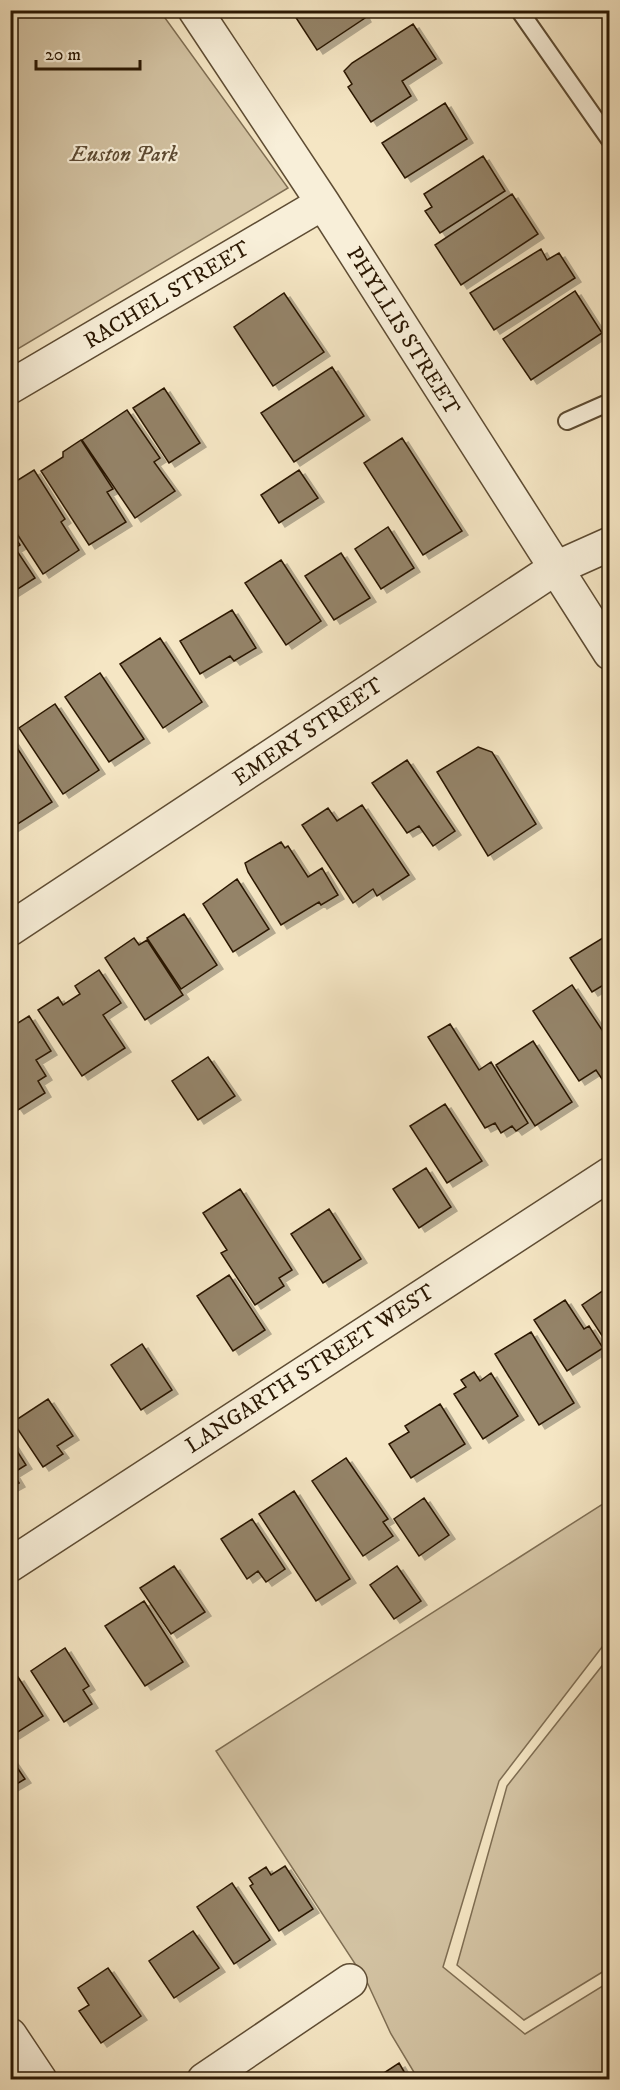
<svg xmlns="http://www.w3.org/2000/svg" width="620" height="2090" viewBox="0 0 620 2090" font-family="'IM FELL DW Pica',serif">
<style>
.green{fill:#d3c3a3;stroke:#7f6e53;stroke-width:1.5}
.building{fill:#948367;stroke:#2b1803;stroke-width:1.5;filter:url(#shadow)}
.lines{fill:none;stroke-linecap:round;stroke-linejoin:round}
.service-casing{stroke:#5e4c33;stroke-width:20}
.minor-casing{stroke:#5e4c33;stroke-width:36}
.tertiary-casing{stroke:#5e4c33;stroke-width:36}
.service{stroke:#f8efd9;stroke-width:16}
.minor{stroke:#f8efd9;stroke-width:33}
.tertiary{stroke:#f8efd9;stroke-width:33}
.labels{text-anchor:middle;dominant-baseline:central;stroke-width:4.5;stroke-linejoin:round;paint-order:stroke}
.park-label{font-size:22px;font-style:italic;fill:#5d4b33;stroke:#f8efd9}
.street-label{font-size:22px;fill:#2b1803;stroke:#f8efd9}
</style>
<defs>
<filter id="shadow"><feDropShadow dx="6" dy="4" stdDeviation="0" flood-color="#0004"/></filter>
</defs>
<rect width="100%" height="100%" fill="#f5e6c4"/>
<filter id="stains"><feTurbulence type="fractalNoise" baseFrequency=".00333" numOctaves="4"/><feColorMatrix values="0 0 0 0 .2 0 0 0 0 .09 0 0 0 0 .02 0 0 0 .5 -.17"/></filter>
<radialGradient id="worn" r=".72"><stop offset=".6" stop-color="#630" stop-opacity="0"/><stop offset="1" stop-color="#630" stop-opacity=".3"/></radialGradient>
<path class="green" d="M10,11H160L288,188L11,353Z
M609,1500V1638L499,1781L443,1967L525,2034L609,1982V2079H418L391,2034L367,1982L216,1751Z
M609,1657V1968L524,2020L457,1965L507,1786Z"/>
<path class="building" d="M291,10H361L365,18L317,50Z
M413,24L436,59L402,81L411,96L371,122L348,87L352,84L344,71L352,63Z
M445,103L467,139L405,178L382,143Z
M483,156L505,191L440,233L425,211L432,207L424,194Z
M512,194L538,234L461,285L435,245Z
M541,249L547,260L559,253L575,278L494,330L470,293Z
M575,291L602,333L531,380L503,339Z
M284,293L324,352L273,386L234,327Z
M332,367L364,416L294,462L261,413Z
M164,388L200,443L169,463L133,408Z
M127,410L160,458L154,462L175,491L135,518L82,440Z
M402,438L462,531L423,555L364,463Z
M81,440L113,489L107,492L126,522L89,545L41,471L63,457V452Z
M34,470L65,519L61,522L79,550L43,574L10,523V485Z
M299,470L318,498L279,523L261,495Z
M388,527L414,568L381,589L355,549Z
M10,530L20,545L15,548L35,578L10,594Z
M341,553L370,598L334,620L305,576Z
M281,560L321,621L286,645L245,583Z
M232,610L256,648L234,661L230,656L200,674L180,641Z
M160,638L202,702L163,728L120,664Z
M100,673L144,739L109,762L65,697Z
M55,704L99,770L63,794L19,728Z
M12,740L52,802L10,829V742Z
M478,747L492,752L536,824L488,856L437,772Z
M407,760L455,831L433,846L419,826L407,833L372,783Z
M362,805L409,875L377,896L373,889L353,903L302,825L328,808L337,821Z
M281,842L285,848L288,846L308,877L322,868L338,895L321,905L319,902L281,925L248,872L245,863Z
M237,879L269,929L233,952L203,904Z
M184,914L217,965L181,989L147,938Z
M606,936L610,943V981L592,992L570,958Z
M134,938L139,945L147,940L183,995L145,1020L105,958Z
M99,970L121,1003L103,1015L125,1048L82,1076L38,1010L58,997L63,1005L80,994L75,986Z
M572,985L610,1042V1078L604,1082L596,1070L579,1081L533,1011Z
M29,1016L51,1051L36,1060L46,1076L38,1081L45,1093L18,1110L10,1099V1028Z
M450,1024L479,1070L491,1062L528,1123L516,1131L512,1126L501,1133L495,1123L485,1128L428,1037Z
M533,1041L572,1102L535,1126L496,1065Z
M208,1057L235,1096L198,1120L172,1081Z
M445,1104L482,1161L447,1183L410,1126Z
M426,1168L451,1207L419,1228L393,1189Z
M240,1189L292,1270L279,1278L284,1286L255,1305L221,1253L227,1250L203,1213Z
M329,1209L361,1259L323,1283L291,1234Z
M229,1275L265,1330L233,1351L197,1296Z
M610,1286V1348L582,1305Z
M565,1300L584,1329L589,1326L603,1348L567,1371L534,1320Z
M531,1332L574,1403L539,1425L495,1354Z
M142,1344L172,1390L141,1410L111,1365Z
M474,1372L480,1381L491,1373L518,1416L483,1439L454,1394L466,1387L461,1380Z
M48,1399L73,1436L57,1446L63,1454L43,1467L13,1422Z
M440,1404L465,1444L411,1478L389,1444L409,1432L405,1426Z
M10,1440L26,1465L13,1473L19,1483L10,1488Z
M346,1458L388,1519L383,1522L393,1536L363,1556L312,1481Z
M294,1491L350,1579L316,1601L259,1514Z
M424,1498L449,1535L419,1556L394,1519Z
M252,1519L285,1569L266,1582L258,1571L247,1579L221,1539Z
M174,1566L205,1612L171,1634L140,1588Z
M397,1566L421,1601L394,1619L370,1585Z
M144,1601L183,1662L145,1686L105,1626Z
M65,1648L89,1686L83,1690L92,1704L64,1722L31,1671Z
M18,1677L43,1716L10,1737V1682Z
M10,1757L25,1779L10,1788Z
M285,1866L313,1909L279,1931L250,1886L253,1884L249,1878L266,1867L271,1875Z
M232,1883L270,1940L234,1964L197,1907Z
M193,1931L219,1968L174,1998L149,1961Z
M108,1968L141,2016L101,2043L79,2011L89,2005L78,1988Z
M399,2063L409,2080H373Z"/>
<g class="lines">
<defs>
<path id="service" d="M519,10L610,140
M567,421L610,402"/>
<path id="minor" d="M195,10L323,203L610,653
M10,387L323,203
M10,1565L610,1174
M10,2035L40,2080
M204,2080L350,1981"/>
<path id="tertiary" d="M10,929L554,569L610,544"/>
</defs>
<use href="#service" class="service-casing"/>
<use href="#minor" class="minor-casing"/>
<use href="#tertiary" class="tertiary-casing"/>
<use href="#service" class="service"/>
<use href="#minor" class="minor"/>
<use href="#tertiary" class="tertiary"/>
</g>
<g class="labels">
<g class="park-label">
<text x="124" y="154">Euston Park</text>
</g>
<g class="street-label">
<text transform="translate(167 295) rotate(-31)">RACHEL STREET</text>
<text transform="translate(403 331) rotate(58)">PHYLLIS STREET</text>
<text transform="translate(308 732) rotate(-34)">EMERY STREET</text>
<text transform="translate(310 1369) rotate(-33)">LANGARTH STREET WEST</text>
</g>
</g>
<rect width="620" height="2090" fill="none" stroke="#f5e6c4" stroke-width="36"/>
<rect x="12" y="12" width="596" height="2066" fill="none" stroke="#2b1803" stroke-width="3"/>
<rect x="18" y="18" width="584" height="2054" fill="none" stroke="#2b1803" stroke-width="1.5"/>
<path d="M36 60v9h104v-9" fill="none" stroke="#2b1803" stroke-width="3"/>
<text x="45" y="60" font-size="18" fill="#2b1803" stroke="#f8efd9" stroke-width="4.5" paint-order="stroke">20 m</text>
<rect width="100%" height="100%" filter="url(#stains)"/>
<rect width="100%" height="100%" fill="url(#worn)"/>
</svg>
